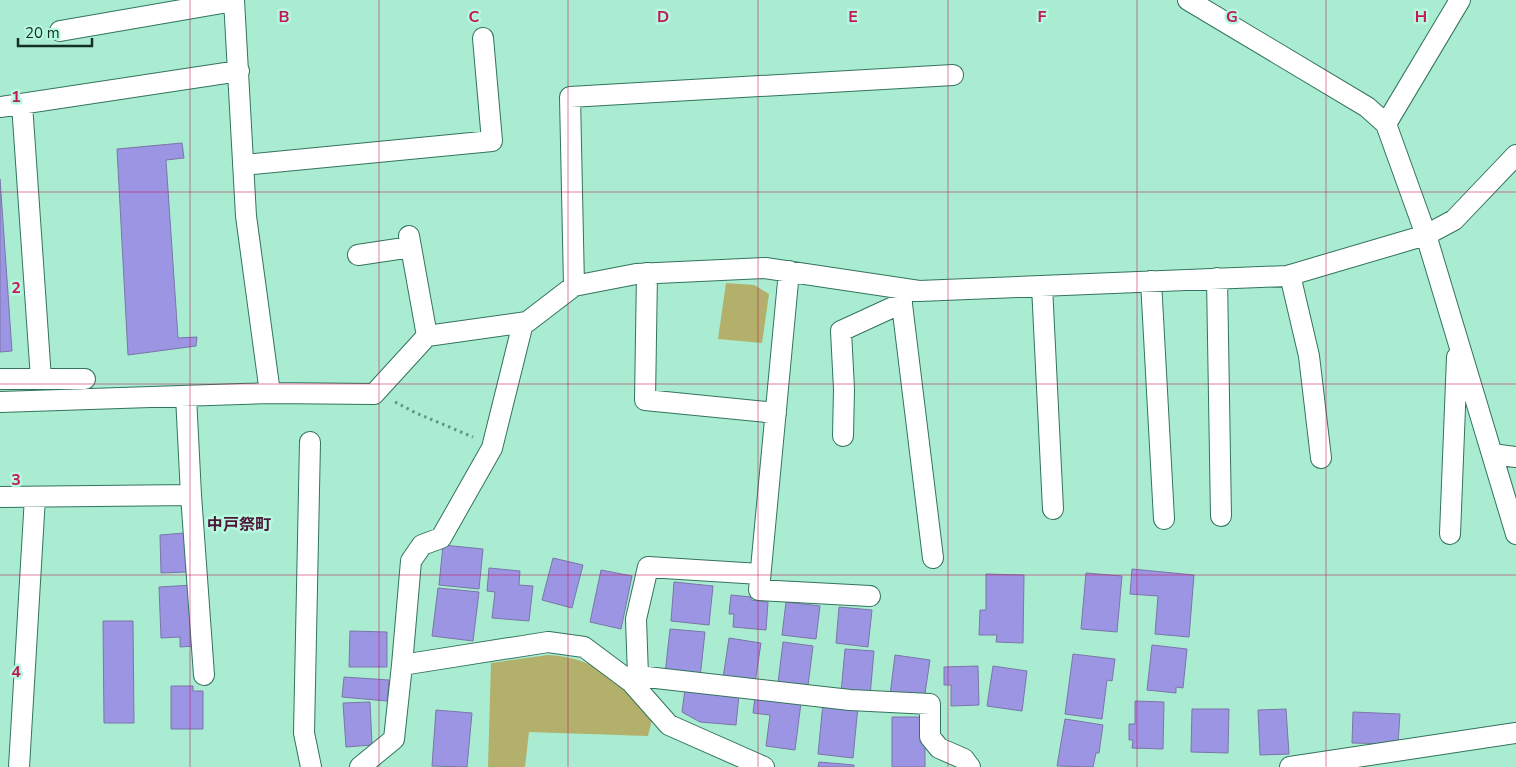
<svg xmlns="http://www.w3.org/2000/svg" width="1516" height="767" viewBox="0 0 1516 767" font-family="'Nunito Sans','Noto Sans JP',sans-serif">
<style>
.green{fill:#b2b06b}
.building{fill:#9c95e3;stroke:#7a76a8}
.lines{fill:none;stroke-linecap:round;stroke-linejoin:round}
.minor-casing{stroke:#33745d;stroke-width:22}
.path{stroke:#649481;stroke-width:3;stroke-dasharray:2.5 4;stroke-linecap:butt}
.minor{stroke:#fff;stroke-width:20}
.grid{fill:none;stroke:#c2185b;stroke-width:1;stroke-opacity:0.55}
.labels{text-anchor:middle;dominant-baseline:central;stroke-width:5;stroke-linejoin:round;paint-order:stroke}
.quarter-label{font-size:16px;font-weight:bold;fill:#501338;stroke:#b6f9de}
.grid-label{font-size:16px;text-anchor:middle;font-weight:bold;fill:#c2185b;stroke:#b6f9de;stroke-width:5;stroke-linejoin:round;paint-order:stroke}
</style>
<rect width="100%" height="100%" fill="#a9ecd1"/>
<path class="green" d="M726,283L754,285L769,294L762,343L718,339Z
M548,655C600,658 620,683 652,719L648,736L529,732L525,767H488L491,663Z"/>
<path class="building" d="M182,143L184,158L166,160L178,338L197,337L196,346L128,355L117,149Z
M0,179L12,351L0,352Z
M185,533L187,572L161,573L160,535Z
M443,545L483,549L479,589L439,585Z
M553,558L583,565L572,608L542,600Z
M489,568L520,571L519,585L533,586L529,621L492,618L495,592L487,591Z
M1132,569L1194,575L1189,637L1155,634L1158,596L1130,594Z
M601,570L632,576L621,629L590,622Z
M1086,573L1122,576L1117,632L1081,629Z
M986,574L1024,575L1023,643L996,642L997,635H979L980,610H986Z
M674,582L713,586L709,625L671,621Z
M193,585L195,646L180,647V637L161,638L159,587Z
M438,588L479,592L473,641L432,636Z
M731,595L751,597V600L768,602L766,630L733,627L734,614H729Z
M786,602L820,606L816,639L782,635Z
M839,607L872,610L868,647L836,643Z
M103,621H133L134,723H104Z
M670,629L705,632L700,678L665,674Z
M350,631L387,632V667H349Z
M729,638L761,643L755,683L723,678Z
M783,642L813,646L808,686L778,683Z
M1152,645L1187,649L1183,688L1176,687V693L1147,690Z
M845,649L874,651L870,696L841,693Z
M1073,654L1115,659L1112,681L1107,680L1102,719L1065,714Z
M895,655L930,660L924,700L890,695Z
M978,666L979,705L951,706V685H944V667Z
M993,666L1027,671L1022,711L987,706Z
M344,677L389,680L387,701L342,697Z
M171,686H193V691H203V729H171Z
M685,689L739,695L736,725L700,722L682,712Z
M755,697L801,703L795,750L766,746L770,715L753,713Z
M1135,701L1164,702L1163,749L1132,748L1133,740H1129V724H1135Z
M370,702L372,745L346,747L343,703Z
M823,703L858,706L853,758L818,754Z
M1192,709H1229L1228,753L1191,752Z
M1286,709L1289,754L1260,755L1258,710Z
M436,710L472,713L467,767L432,766Z
M1353,712L1400,714L1398,744L1352,743Z
M892,717H925V767H892Z
M1065,719L1103,725L1099,753H1096L1093,767L1057,766Z
M819,762L854,765V767H818Z"/>
<g class="lines">
<defs>
<path id="minor" d="M234,0L246,216L270,393
M1188,0L1367,107L1386,124
M1460,0L1386,124L1426,235L1516,534
M60,31L234,1
M0,107L239,71
M243,165L492,141L483,38
M409,236L427,336
M358,255L411,247
M789,271L759,590L870,596
M647,273L645,400L776,413
M1290,275L1309,356L1321,458
M1217,278L1221,516
M1151,281L1164,519
M574,286L570,97L953,75
M1042,286L1053,509
M900,288L933,558
M523,323L492,448L441,538L422,545L411,561L402,665L548,642L584,647L631,682L669,725L764,767
M0,379H41L22,104
M41,379H85
M186,396L191,495L204,675
M0,402L270,393L374,394L427,336L527,322L574,286L636,274L765,268L919,291L1287,276L1426,235L1454,220L1516,155
M843,436L844,389L841,331L902,303
M310,442L304,733L311,767
M1492,454L1516,457
M0,497L191,495
M1450,534L1457,357
M638,676L636,619L648,567L760,574
M631,682L638,676L850,700L930,704V737L939,748L964,759L970,767
M19,767L35,497
M360,767L394,739L402,665
M1290,767L1516,733"/>
</defs>
<use href="#minor" class="minor-casing"/>
<path class="path" d="M395,402L416,413L473,437"/>
<use href="#minor" class="minor"/>
</g>
<path class="grid" d="M190,0V767M379,0V767M568,0V767M758,0V767M948,0V767M1137,0V767M1326,0V767M0,192H1516M0,384H1516M0,575H1516"/>
<g class="labels">
<g class="quarter-label">
<text x="239" y="525">中戸祭町</text>
</g>
</g>
<g class="grid-label">
<text x="284" y="22">B</text>
<text x="474" y="22">C</text>
<text x="663" y="22">D</text>
<text x="853" y="22">E</text>
<text x="1042" y="22">F</text>
<text x="1232" y="22">G</text>
<text x="1421" y="22">H</text>
<text x="16" y="102">1</text>
<text x="16" y="293">2</text>
<text x="16" y="485">3</text>
<text x="16" y="677">4</text>
</g>
<path d="M18 38v8h74v-8" fill="none" stroke="#142f25" stroke-width="2.5"/>
<text x="25" y="38" font-size="15" fill="#142f25" stroke="#b6f9de" stroke-width="4" paint-order="stroke">20 m</text>
</svg>
